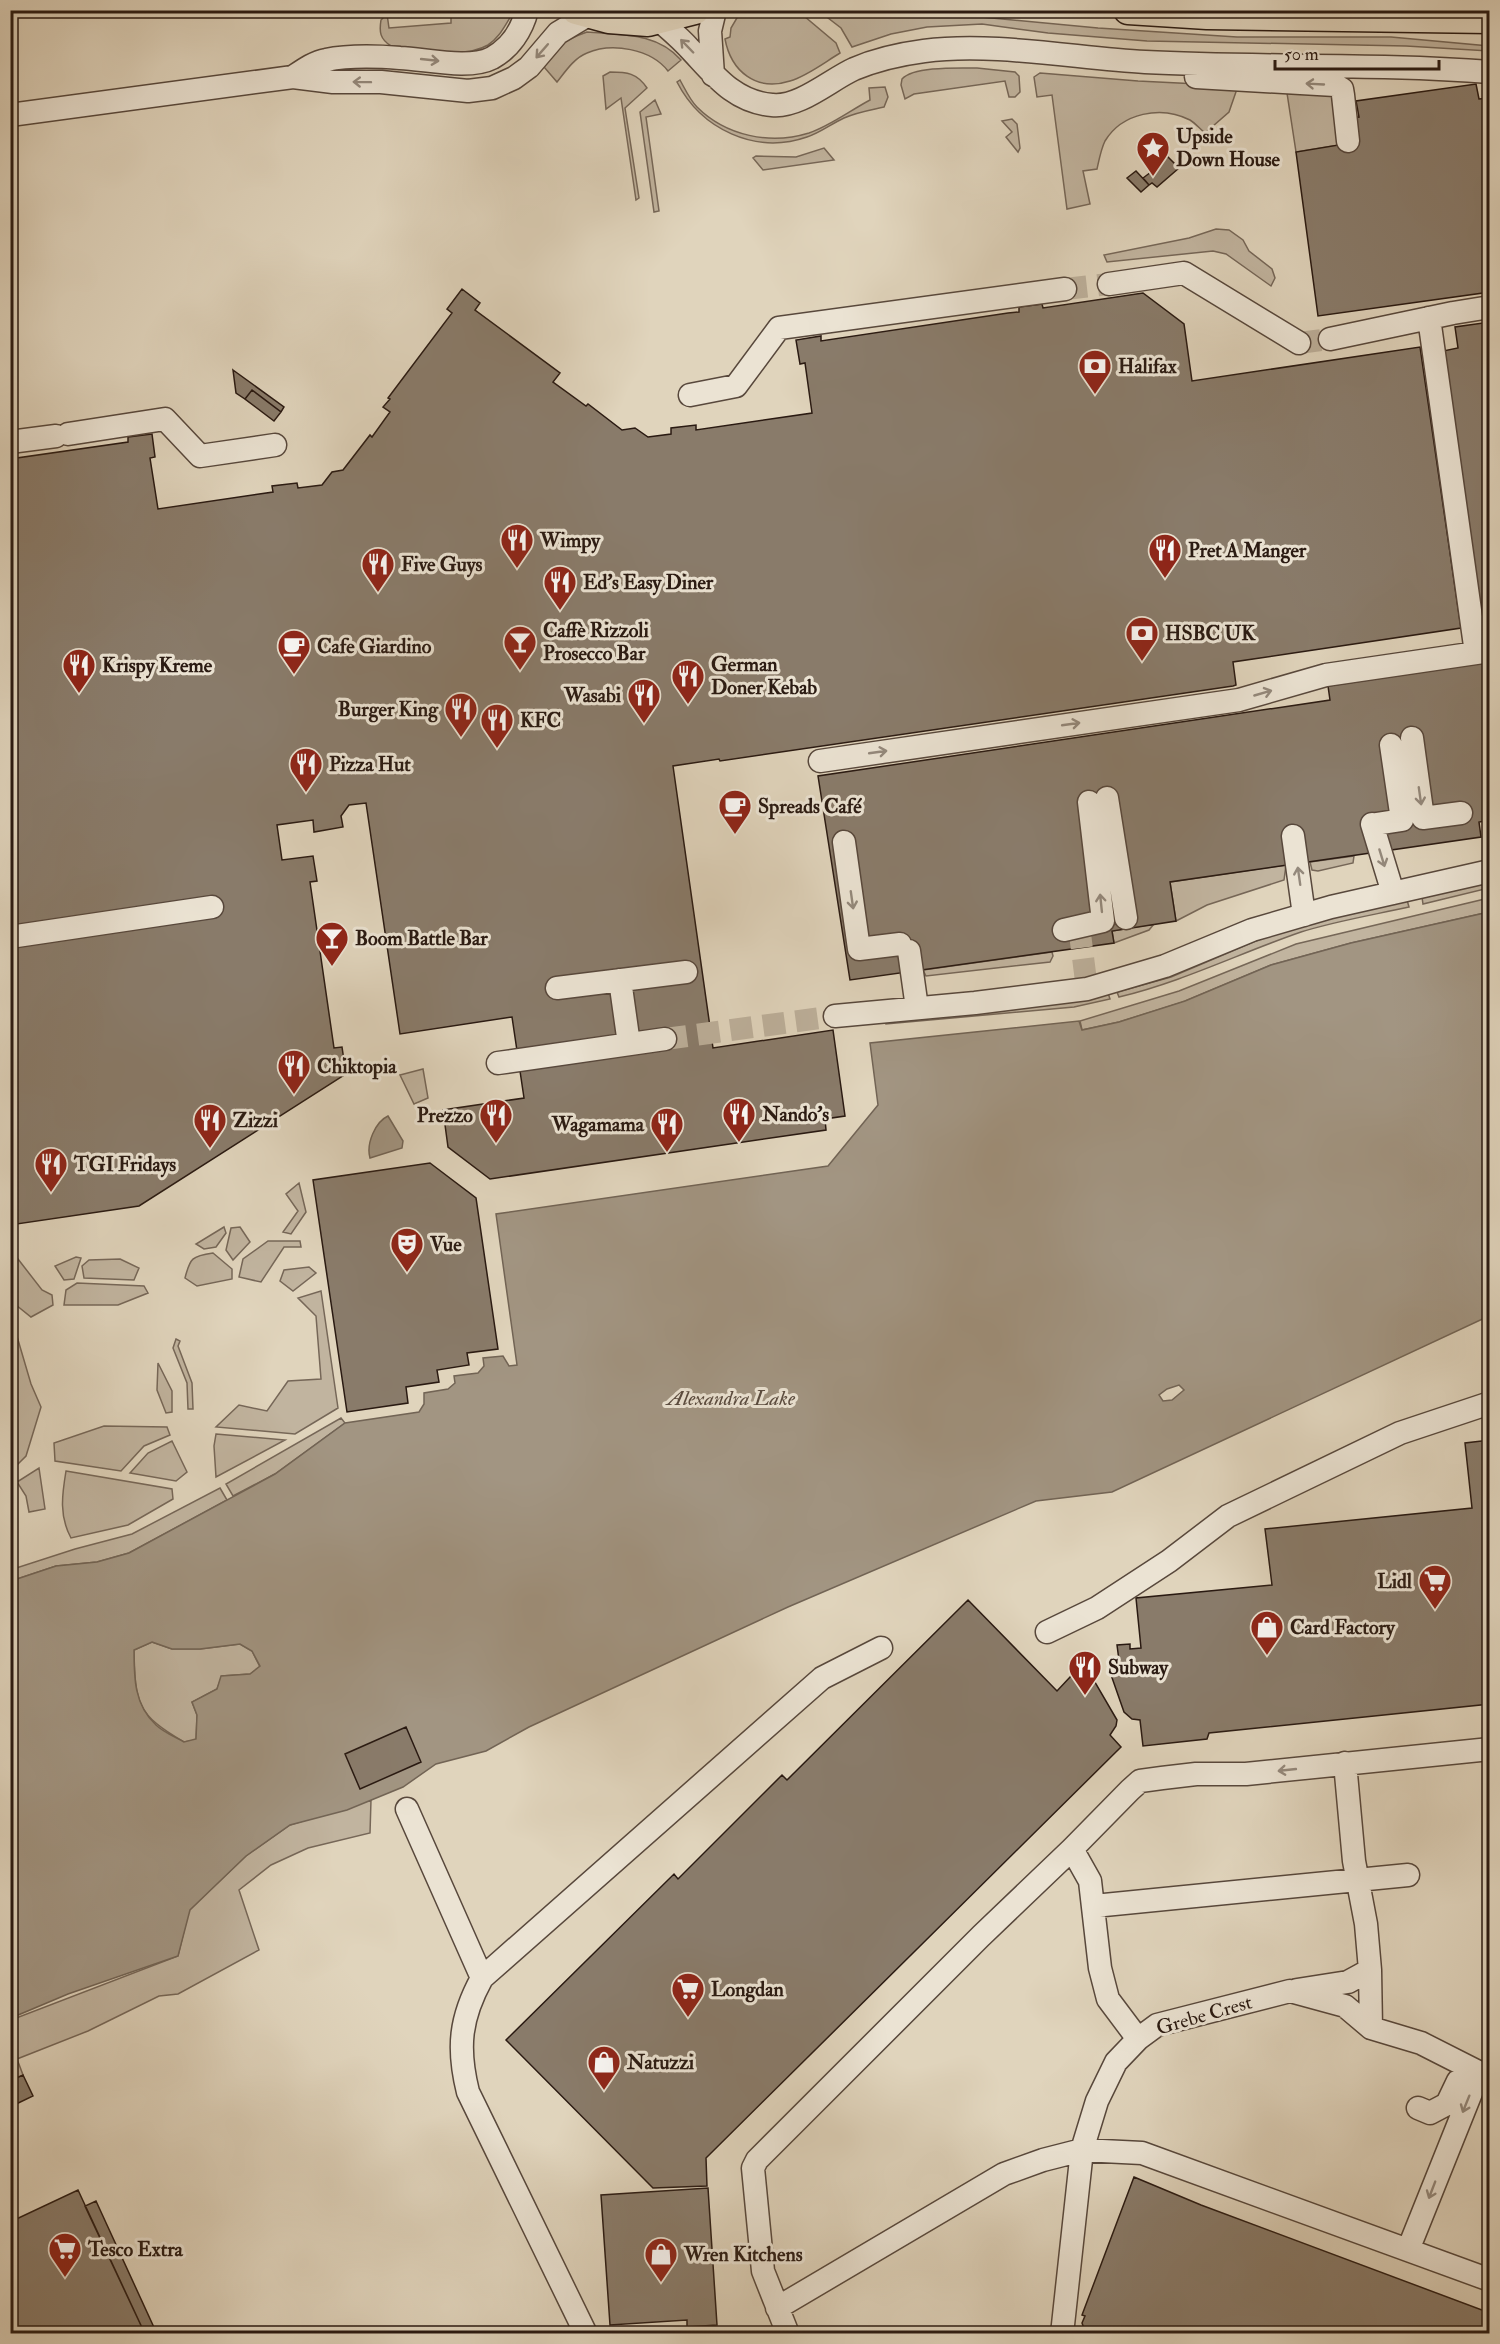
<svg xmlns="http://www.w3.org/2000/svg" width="1500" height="2344" viewBox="0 0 1500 2344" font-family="'IM FELL Double Pica',serif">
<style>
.green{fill:#c1b49f;stroke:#766758;stroke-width:1.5}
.water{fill:#a29582;stroke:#726455;stroke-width:1.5;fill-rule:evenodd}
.building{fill:#897b6a;stroke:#2a1a12;stroke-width:1.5}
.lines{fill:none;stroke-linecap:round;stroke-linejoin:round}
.minor-tunnel{stroke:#bcaf9a;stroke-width:22;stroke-dasharray:22 11;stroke-linecap:butt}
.minor-casing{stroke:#58483c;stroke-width:25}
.major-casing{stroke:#2a1a12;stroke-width:31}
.minor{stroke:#ebe3d3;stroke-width:22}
.major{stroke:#e0d4bc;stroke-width:28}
.oneway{stroke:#94897c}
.labels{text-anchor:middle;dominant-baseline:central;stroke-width:6;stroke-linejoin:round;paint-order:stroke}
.poi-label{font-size:20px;font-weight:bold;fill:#2a1a12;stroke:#ebe3d3;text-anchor:start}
.street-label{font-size:20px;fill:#2a1a12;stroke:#ebe3d3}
.water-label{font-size:21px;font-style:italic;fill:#5a4b3f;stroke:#ebe3d3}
</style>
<rect width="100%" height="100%" fill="#e0d4bc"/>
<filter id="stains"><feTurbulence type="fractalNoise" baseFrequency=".00333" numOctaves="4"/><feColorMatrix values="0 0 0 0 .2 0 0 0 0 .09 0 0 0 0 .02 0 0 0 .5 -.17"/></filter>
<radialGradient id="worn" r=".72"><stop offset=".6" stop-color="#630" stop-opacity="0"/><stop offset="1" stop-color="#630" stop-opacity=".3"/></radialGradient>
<path class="green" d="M466,11H508L507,14L511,16C504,27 499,38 488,45C460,61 420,46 391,46C380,39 379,32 381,20L387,14L389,28L451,23V17L466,14Z
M741,11H798L836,43L840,53C825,62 807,76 790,81C756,92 731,71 725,39L730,37L731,28Z
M918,11L1098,28L1237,37H1391L1489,46V51L1406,46L1147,41L1048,33L982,24L927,27L891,34L852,47L841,28L819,11Z
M587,32C621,35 657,32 681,60L668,71C651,49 612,42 587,53C574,58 565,72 557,82L544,67C556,46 564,40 587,32Z
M977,68L1015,72L1019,76L1020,92L1015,97H1009L1005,81L914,94L905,99L901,85L902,79C914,66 959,68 977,68Z
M610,72C627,72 637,73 647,88L625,108L639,198L636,200L621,98L606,109L603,76Z
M1040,73L1138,81L1238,86L1229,112L1205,133C1200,129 1195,123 1190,120C1161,105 1122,113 1105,141C1101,149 1099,160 1097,169L1083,171L1090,204L1067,209L1052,95L1037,97L1034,77Z
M680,80C685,89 690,100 697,107C726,136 770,145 809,133C830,126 851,110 870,100L869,88L885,87L888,97L884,107C871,110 857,112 844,118C831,124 820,133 807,137C755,155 701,129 677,82Z
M1287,93L1329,94L1335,99L1339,145L1296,152Z
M655,100L661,114L646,117L659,211L654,212L640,112Z
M1012,119L1017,124L1020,148L1018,152L1006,137L1012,132L1002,121Z
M824,148L834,160L763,170L753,158L756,156L796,157Z
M1216,229L1229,230L1243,240L1249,251L1272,269L1275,278L1271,286L1226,254L1213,251L1107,262L1104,255L1189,238Z
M1354,856L1353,863L1318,871L1312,870L1310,862Z
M1286,865L1284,880L1207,905L1176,921L1170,882Z
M1489,881V888L1423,904L1422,897Z
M1489,898V912L1351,943L1271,965L1183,1002L1119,1022L1082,1030L1080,1021L1179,991L1296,944Z
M1407,900L1409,907C1373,915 1336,921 1301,932C1240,953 1182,982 1119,997L1117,992L1171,977L1270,935L1320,920Z
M1154,924L1149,930L1114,943L1112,931Z
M1052,952L1053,956L1050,962L926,976L923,970Z
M1108,993L1110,999L1074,1007L886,1024V1019Z
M423,1069L428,1098L414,1104L400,1075Z
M299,1183L306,1212L291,1234L283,1232L298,1211L286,1194Z
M224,1227L226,1233L216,1247L204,1249L196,1244Z
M240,1227L250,1242L233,1260L226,1250L231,1228Z
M268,1241H300L301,1247H284L261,1282L239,1277L243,1259Z
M213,1253L232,1269V1279L197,1286L185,1278C190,1258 192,1256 213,1253Z
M76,1257L81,1258L74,1279L64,1280L55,1266Z
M18,1259L42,1290L52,1295L53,1305L31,1317L11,1301V1265Z
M120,1259L139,1268L134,1280L84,1278L82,1266L89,1260Z
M309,1267L316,1273L293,1291L280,1281L284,1270Z
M77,1283L144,1286L148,1293L118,1305H64L66,1290Z
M321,1291L338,1408L295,1434L216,1427L239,1405L267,1411L288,1381L321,1379L316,1316L298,1298Z
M11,1316L31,1384L41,1407L26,1456L15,1467L10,1434Z
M176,1339L180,1341L178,1346L192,1383L193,1409H188L187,1383L173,1348Z
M158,1363L172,1391V1412L166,1413L157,1390Z
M341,1418L345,1423L275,1474L233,1496L226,1484Z
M104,1426L167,1427L170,1435L144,1446L121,1471L55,1461L54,1443Z
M216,1434L285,1440L216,1477L214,1446Z
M172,1441L187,1472L176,1481L130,1473L148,1453Z
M39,1468L45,1509L29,1512L26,1496L17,1482Z
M66,1471L172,1489L173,1499L128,1525L71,1538C59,1516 62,1495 66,1471Z
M220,1488L227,1500L129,1553L97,1562L56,1566L11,1581L10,1570L75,1549L132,1534Z
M152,1642L172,1649H200L240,1644L252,1651L260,1667L250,1674L222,1676L217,1689L192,1702L197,1715L196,1740L184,1742C137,1715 135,1703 134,1650Z
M371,1800L370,1833L308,1848L271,1865L239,1890L259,1950L178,1994L159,1996L88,2031L17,2059L23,2075L11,2081V2020L178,1956L189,1910L246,1856L290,1825Z"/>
<path class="water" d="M1489,912V1316L1112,1492L1036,1501L788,1607L529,1727L486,1751L436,1764L403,1787L347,1810L290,1825L246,1856L190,1910L178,1956L68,1994L11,2018V1581L56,1566L97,1562L129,1553L275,1474L345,1423L419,1412L424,1404V1393L448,1389L455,1383L454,1376L478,1373L484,1366L483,1358L503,1356L509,1366L517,1365L496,1214L828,1166L878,1105L870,1043L1079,1021L1082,1030L1119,1022L1185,1001L1271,965L1351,943ZM1179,1385L1184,1390L1172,1400L1163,1401L1159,1395L1167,1389ZM152,1642L172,1649H200L240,1644L252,1651L260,1666L250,1674L221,1676L217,1689L192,1702L197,1715L196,1739L184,1742C175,1737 163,1732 156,1725C134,1705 134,1677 134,1650Z
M388,1116L403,1141L402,1148L370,1158C366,1144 375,1122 388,1116Z"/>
<path class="building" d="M1476,84L1479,99L1490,98V292L1318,316L1296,152L1339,145L1336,120L1359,117L1356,101Z
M1160,149L1179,168L1157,187L1152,183L1149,185L1143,178L1155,169L1147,161Z
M1136,171L1149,185L1141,192L1127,178Z
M462,289L480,303L475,310L560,373L553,382L586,406L588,404L622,430L635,428L648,437L671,434V428L696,425V430L812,413L805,363L800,364L796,340L821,336V341L1008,313L1019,312V307L1042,304L1043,308L1143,293L1184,324L1192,381L1420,347L1461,628L1233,662L1236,685L1233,686L720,761L719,759L673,766L713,1048L833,1030L845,1116L825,1119L826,1130L490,1179L448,1147L443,1110L524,1098L512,1017L400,1034L366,803L349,805L341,816L343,827L314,832L313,820L277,825L282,860L313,856L317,881L310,882L334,1048L342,1047L346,1074L139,1206L10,1225V459L128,442V437L152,434L155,457L150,458L158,509L273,492L272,486L297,483L298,488L322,485L332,472L343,470L370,435L372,437L390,412L383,407L390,399L388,398L452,313L447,309Z
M1490,322V637L1485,638L1443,351L1458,348L1455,327Z
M233,370L284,407L281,412L252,390L245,399L236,393Z
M252,390L281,412L274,421L245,399Z
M1490,662V820L1479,822L1481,837L1170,882L1176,921L1112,931L1114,943L850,980L818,776L1330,700L1328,686Z
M430,1163L476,1198L498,1349L467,1353L469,1365L437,1370L439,1382L406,1387L408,1403L347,1412L313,1180Z
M1490,1440V1704L1209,1733L1207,1739L1143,1746L1140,1720L1132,1719L1124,1712L1110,1672L1120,1668L1117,1645L1130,1644V1649L1141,1648L1136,1598L1272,1585L1265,1529L1472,1508L1465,1443Z
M968,1600L1057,1691L1072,1675L1081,1673L1092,1677L1117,1720L1116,1726L1110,1735L1121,1747L706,2158L707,2186L653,2188L506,2040L674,1874L678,1879L782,1775L787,1780Z
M406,1727L421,1762L360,1789L345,1754Z
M23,2075L33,2096L10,2107V2081Z
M1134,2177L1201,2205L1490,2313V2334H1091L1085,2331L1082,2323L1085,2316L1082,2315Z
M708,2188L717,2325L687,2327V2320L610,2325L601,2195Z
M78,2190L145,2334H10V2222Z
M96,2201L157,2334H145L85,2206Z"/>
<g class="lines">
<path class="minor-tunnel" d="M1065,289L1109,284
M1299,343L1330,339
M1079,926L1087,989
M665,1039L835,1016"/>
<defs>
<path id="minor" d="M659,20C669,29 680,38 689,48C713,73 733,102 772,105C799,108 830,80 854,69C875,60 901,54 924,51C992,42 1075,58 1145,62C1260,68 1375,63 1490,72
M713,75L710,31L715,10
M293,77C302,71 314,62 326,60C350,55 375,56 400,58C426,59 469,70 492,58C510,48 522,30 527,10
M1196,77L1335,85L1342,89L1343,95L1348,141
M10,115L293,77L333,82H381L468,91L492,88L514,78L529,67L558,33L588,15
M1109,284L1184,273L1299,343
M1429,318L1476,653
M1330,339L1453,313L1490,307
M690,395L736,386L779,328L1065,289
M68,434L165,419L200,456L275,445
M10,442L56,436
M1412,738L1423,818L1461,813
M820,761L1239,700L1326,675L1490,651
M1107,798L1126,918
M1372,824L1393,893
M1376,824L1402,820L1391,745
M1293,836L1304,915
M844,842L859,949L900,944
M1064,930L1103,921L1089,802
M10,937L212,907
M909,951L917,1008
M620,980L629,1044
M557,988L686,972
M835,1016L975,1003L1087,989L1165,966L1252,930L1331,907L1490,871
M498,1063L665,1039
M1047,1632L1097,1608L1169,1561L1228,1516L1400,1433L1490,1403
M1345,1763L1354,1861L1366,1924L1370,1970L1371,2028
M407,1809L482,1978
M1072,1849L1090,1881L1100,1968L1108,1999L1138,2039
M1094,1906L1408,1875
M1297,1990L1348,1982L1370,1970
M1418,2108L1430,2113L1447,2104L1458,2081L1479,2073
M1408,2250L1479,2073
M777,2308L1004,2174L1043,2160L1082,2150L1142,2153L1490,2280
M586,2334L468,2092C457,2048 460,2018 482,1978L822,1678L881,1648
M788,2334L763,2271L753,2168L757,2160L981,1936L1072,1849L1130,1790L1140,1781L1162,1778L1196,1774H1246L1490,1749
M1062,2334L1082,2150L1097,2101L1116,2062L1138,2039L1157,2025L1290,1991L1345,2006L1371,2028L1421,2043L1490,2078"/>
<path id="major" d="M576,10L609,19L648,22L695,10
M1128,10L1207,15L1490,19"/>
</defs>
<use href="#minor" class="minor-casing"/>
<use href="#major" class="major-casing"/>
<use href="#minor" class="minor"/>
<use href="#major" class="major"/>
</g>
<defs><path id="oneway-shaft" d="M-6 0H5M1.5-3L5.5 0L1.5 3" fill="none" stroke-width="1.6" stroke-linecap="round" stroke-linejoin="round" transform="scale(1.5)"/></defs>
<g class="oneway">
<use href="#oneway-shaft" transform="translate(687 46) rotate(-134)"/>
<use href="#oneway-shaft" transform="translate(542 51) rotate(131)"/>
<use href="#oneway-shaft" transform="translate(430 60) rotate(6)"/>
<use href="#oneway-shaft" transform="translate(362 82) rotate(-179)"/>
<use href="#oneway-shaft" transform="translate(1315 84) rotate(-177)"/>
<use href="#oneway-shaft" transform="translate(1263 693) rotate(-16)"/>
<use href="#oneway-shaft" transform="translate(1071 724) rotate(-8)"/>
<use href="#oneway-shaft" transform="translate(878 752) rotate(-8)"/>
<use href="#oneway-shaft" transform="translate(1420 796) rotate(82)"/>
<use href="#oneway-shaft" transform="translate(1382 858) rotate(73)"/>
<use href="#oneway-shaft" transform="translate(1299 876) rotate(-98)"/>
<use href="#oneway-shaft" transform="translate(852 900) rotate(82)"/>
<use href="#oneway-shaft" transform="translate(1101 903) rotate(-96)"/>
<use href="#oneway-shaft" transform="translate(1287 1770) rotate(174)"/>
<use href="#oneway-shaft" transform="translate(1466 2104) rotate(112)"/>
<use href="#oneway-shaft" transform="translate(1432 2190) rotate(111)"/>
</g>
<defs>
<symbol id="sight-pin" viewBox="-11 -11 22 30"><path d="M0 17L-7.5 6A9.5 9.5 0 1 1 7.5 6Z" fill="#8f2418" stroke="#ebe3d3"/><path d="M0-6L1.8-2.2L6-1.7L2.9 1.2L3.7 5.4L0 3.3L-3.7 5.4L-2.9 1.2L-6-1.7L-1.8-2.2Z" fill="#fff"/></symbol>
<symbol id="bank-pin" viewBox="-11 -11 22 30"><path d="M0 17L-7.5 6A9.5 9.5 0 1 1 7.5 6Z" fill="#8f2418" stroke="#ebe3d3"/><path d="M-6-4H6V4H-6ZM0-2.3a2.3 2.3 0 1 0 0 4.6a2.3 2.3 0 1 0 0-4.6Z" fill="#fff"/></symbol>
<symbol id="restaurant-pin" viewBox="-11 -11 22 30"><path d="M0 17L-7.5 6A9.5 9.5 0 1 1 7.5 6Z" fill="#8f2418" stroke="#ebe3d3"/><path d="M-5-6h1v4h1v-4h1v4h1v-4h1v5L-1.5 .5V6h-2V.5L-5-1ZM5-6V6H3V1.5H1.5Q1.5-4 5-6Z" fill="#fff"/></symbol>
<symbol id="bar-pin" viewBox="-11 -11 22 30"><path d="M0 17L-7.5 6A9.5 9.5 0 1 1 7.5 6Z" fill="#8f2418" stroke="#ebe3d3"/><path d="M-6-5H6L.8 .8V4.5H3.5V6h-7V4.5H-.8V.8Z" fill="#fff"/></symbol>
<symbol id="cafe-pin" viewBox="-11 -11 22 30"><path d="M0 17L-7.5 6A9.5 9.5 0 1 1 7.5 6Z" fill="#8f2418" stroke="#ebe3d3"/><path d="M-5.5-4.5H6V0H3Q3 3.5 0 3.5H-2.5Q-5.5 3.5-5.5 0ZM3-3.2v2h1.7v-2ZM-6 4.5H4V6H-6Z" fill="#fff"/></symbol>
<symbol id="theatre-pin" viewBox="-11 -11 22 30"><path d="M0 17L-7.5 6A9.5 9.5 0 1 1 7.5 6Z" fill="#8f2418" stroke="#ebe3d3"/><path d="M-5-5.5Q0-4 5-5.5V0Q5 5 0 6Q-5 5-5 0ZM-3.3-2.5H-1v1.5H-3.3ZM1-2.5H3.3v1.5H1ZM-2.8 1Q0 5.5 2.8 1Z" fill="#fff"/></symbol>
<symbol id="supermarket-pin" viewBox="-11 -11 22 30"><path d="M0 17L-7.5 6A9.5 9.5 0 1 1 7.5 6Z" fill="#8f2418" stroke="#ebe3d3"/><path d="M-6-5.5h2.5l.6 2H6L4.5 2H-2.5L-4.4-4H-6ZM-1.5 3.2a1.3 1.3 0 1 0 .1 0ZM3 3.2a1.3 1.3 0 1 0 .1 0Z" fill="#fff"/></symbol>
<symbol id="shop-pin" viewBox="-11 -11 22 30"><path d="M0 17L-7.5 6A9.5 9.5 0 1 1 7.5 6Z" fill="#8f2418" stroke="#ebe3d3"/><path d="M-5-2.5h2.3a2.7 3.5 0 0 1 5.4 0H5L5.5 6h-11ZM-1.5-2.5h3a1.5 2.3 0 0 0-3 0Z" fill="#fff"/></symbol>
</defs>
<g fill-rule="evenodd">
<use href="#sight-pin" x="1134" y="129" width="38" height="52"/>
<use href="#bank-pin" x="1076" y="347" width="38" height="52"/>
<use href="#restaurant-pin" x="498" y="521" width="38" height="52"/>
<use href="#restaurant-pin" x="1146" y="531" width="38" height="52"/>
<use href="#restaurant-pin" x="359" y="545" width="38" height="52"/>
<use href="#restaurant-pin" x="541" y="563" width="38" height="52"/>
<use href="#bank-pin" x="1123" y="614" width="38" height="52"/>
<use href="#bar-pin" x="501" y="623" width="38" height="52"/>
<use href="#cafe-pin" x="275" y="627" width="38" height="52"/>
<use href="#restaurant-pin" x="60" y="646" width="38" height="52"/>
<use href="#restaurant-pin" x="669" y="657" width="38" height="52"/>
<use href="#restaurant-pin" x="625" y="676" width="38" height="52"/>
<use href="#restaurant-pin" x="442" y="690" width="38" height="52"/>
<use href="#restaurant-pin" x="478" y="701" width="38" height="52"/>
<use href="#restaurant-pin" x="287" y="745" width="38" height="52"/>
<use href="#cafe-pin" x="716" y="787" width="38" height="52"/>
<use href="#bar-pin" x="313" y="919" width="38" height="52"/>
<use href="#restaurant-pin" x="275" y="1047" width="38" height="52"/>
<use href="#restaurant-pin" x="720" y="1095" width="38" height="52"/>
<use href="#restaurant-pin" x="477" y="1096" width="38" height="52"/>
<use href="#restaurant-pin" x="191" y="1101" width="38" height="52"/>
<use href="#restaurant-pin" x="648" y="1105" width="38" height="52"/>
<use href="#restaurant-pin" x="32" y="1145" width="38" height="52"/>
<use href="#theatre-pin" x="388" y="1225" width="38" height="52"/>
<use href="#supermarket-pin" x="1416" y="1562" width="38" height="52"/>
<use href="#shop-pin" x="1248" y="1608" width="38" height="52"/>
<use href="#restaurant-pin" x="1066" y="1648" width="38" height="52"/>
<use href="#supermarket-pin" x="669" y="1970" width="38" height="52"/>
<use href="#shop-pin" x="585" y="2043" width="38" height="52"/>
<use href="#supermarket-pin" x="46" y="2230" width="38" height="52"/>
<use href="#shop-pin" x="642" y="2235" width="38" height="52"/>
</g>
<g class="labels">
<g class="poi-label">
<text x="1176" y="136">Upside<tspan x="1176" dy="23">Down House</tspan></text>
<text x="1118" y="366">Halifax</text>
<text x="540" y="540">Wimpy</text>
<text x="1188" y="550">Pret A Manger</text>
<text x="401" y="564">Five Guys</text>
<text x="583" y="582">Ed's Easy Diner</text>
<text x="543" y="630">Caffè Rizzoli<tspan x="543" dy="23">Prosecco Bar</tspan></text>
<text x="1165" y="633">HSBC UK</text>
<text x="317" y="646">Cafe Giardino</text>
<text x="711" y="664">German<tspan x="711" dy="23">Doner Kebab</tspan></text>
<text x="102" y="665">Krispy Kreme</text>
<text x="621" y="695" text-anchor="end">Wasabi</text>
<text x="438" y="709" text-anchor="end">Burger King</text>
<text x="520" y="720">KFC</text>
<text x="329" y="764">Pizza Hut</text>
<text x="758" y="806">Spreads Café</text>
<text x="355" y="938">Boom Battle Bar</text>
<text x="317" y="1066">Chiktopia</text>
<text x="762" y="1114">Nando's</text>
<text x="473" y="1115" text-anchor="end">Prezzo</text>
<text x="233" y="1120">Zizzi</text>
<text x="644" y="1124" text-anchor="end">Wagamama</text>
<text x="74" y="1164">TGI Fridays</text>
<text x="430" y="1244">Vue</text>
<text x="1412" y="1581" text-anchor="end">Lidl</text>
<text x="1290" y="1627">Card Factory</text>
<text x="1108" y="1667">Subway</text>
<text x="711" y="1989">Longdan</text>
<text x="627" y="2062">Natuzzi</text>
<text x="88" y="2249">Tesco Extra</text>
<text x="684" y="2254">Wren Kitchens</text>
</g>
<g class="street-label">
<text transform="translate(1204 2015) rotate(-16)">Grebe Crest</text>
</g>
<g class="water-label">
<text x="731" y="1398">Alexandra Lake</text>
</g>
</g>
<rect width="1500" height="2344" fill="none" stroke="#e0d4bc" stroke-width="36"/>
<rect x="12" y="12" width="1476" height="2320" fill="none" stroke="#2a1a12" stroke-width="3"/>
<rect x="18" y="18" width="1464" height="2308" fill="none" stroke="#2a1a12" stroke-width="1.5"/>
<path d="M1275 60v9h164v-9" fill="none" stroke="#2a1a12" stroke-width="3"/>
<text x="1284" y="60" font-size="18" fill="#2a1a12" stroke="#ebe3d3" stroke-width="4.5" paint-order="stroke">50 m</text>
<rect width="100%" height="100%" filter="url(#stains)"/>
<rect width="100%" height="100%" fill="url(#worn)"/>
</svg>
